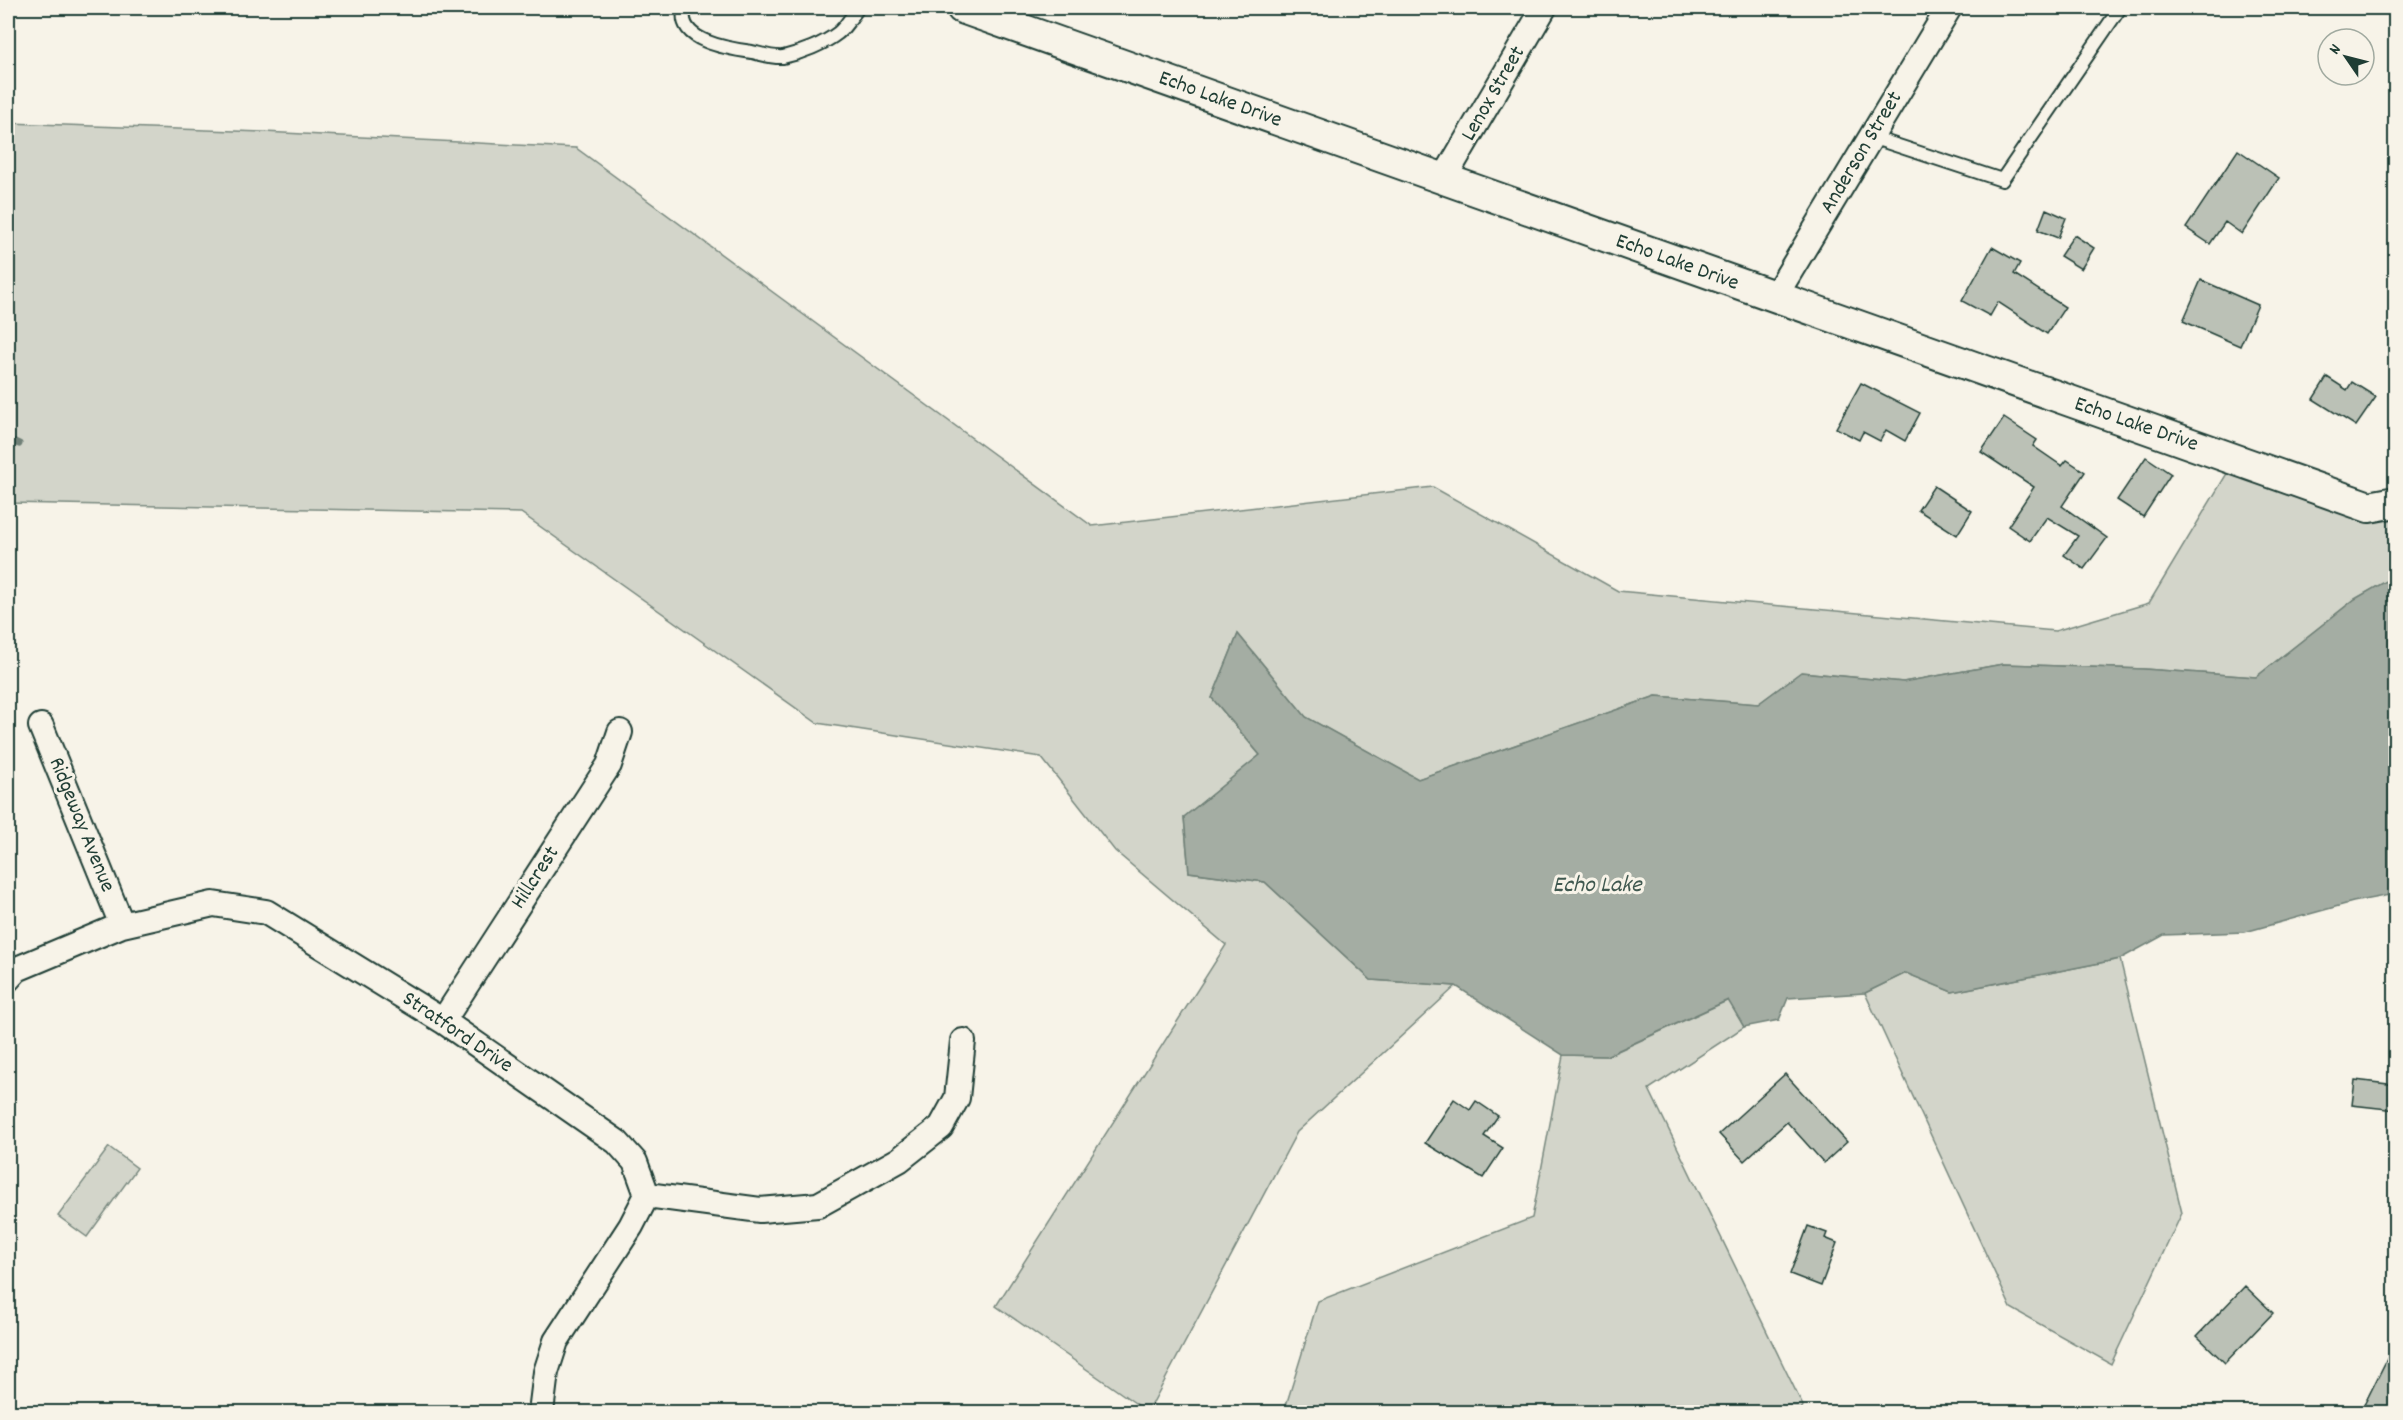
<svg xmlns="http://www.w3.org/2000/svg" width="2403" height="1420" viewBox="0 0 2403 1420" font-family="Dekko,sans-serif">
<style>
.green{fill:#d3d5ca;stroke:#79897f;stroke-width:1.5}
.water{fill:#a4ada3;stroke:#6f8077;stroke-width:1.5}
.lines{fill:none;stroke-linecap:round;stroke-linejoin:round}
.stream{stroke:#6f8077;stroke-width:7}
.building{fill:#bbc1b6;stroke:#1f3d34;stroke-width:1.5}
.service-casing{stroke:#1f3d34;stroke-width:16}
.minor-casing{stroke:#1f3d34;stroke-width:28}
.tertiary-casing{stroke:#1f3d34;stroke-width:34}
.service{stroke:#f7f3e8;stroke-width:12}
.minor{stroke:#f7f3e8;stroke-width:24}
.tertiary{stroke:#f7f3e8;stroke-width:30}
.labels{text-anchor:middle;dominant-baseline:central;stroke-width:6;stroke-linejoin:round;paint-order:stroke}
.street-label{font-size:22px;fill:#1f3d34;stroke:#f7f3e8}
.water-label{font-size:24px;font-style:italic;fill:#405950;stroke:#f7f3e8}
</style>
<rect width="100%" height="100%" fill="#f7f3e8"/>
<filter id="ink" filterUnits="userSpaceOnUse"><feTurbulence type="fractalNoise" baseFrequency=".0167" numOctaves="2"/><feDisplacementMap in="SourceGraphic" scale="12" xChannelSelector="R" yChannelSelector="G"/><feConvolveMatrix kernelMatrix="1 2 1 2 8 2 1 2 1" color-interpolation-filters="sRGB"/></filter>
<g filter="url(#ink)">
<path class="green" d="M8,123L264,132L576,148L1092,526L1433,487L1618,591L2055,631L2149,603L2235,460L2395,502L2396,576L2355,599L2256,677L2144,669L2003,664L1903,682L1802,672L1758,704L1656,696L1418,779L1306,717L1238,634L1212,698L1260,755L1184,817L1189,872L1265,882L1371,980L1456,986L1297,1132L1148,1412L996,1306L1226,945L1115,851L1041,757L817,723L521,513L8,503Z
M2120,959L2182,1213L2111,1364L2011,1308L1865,993L1906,973L1952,992Z
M1729,1000L1744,1027L1649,1089L1803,1406L1799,1412H1284L1318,1301L1532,1218L1563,1055L1607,1056Z
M109,1147L137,1168L87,1237L58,1216Z"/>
<path class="water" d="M2395,576V894L2353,902L2245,932L2164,935L2120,959L1952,992L1906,973L1865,993L1788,998L1779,1020L1744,1027L1728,1000L1606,1056L1563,1055L1456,986L1371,980L1265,882L1189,872L1184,817L1260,755L1212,698L1238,634L1306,717L1418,779L1656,696L1758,704L1801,672L1903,682L2003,664L2144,669L2256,677L2355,599Z"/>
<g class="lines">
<path class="stream" d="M8,439L19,444"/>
</g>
<path class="building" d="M2238,150L2279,178L2242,234L2225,222L2210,244L2186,228Z
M2046,209L2066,218L2058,238L2038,230Z
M2074,235L2094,248L2081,269L2060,256Z
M1992,247L2020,263L2014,274L2065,307L2047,334L1998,302L1990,316L1962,301Z
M2201,280L2258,305L2240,346L2183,321Z
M2327,377L2347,390L2352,382L2376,397L2356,426L2313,399Z
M1861,383L1920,413L1905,441L1886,430L1880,441L1863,432L1859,440L1836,428Z
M2004,418L2037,440L2033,446L2062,466L2067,460L2085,472L2062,506L2107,538L2084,569L2064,555L2078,536L2047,517L2030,541L2008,526L2034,487L1981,452Z
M2146,457L2171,474L2143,517L2117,500Z
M1934,486L1972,511L1957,535L1918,510Z
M1785,1074L1847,1142L1824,1163L1787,1122L1744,1161L1719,1134Z
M2355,1080L2396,1085V1110L2352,1105Z
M1454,1099L1470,1110L1476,1101L1498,1116L1484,1136L1503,1148L1483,1178L1425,1143Z
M1808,1226L1827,1233L1825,1238L1837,1243L1821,1286L1790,1274Z
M2245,1286L2273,1313L2225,1363L2197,1336Z
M2396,1341V1413H2360Z"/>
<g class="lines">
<defs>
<path id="service" d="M685,8C674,41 730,49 752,52C761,54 774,58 783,57C801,53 824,44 838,33C846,27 852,15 858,8
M1871,137L2002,180L2120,8"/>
<path id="minor" d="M1443,180L1544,8
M1774,298L1949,8
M41,726L122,925
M8,979L17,969L122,925L213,904L266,912L443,1021L617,1142L635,1162L647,1195L631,1226L556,1341L546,1372L541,1412
M443,1021L609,765L620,732
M647,1195L760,1210L818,1205L899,1160L941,1127L957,1098L963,1041"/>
<path id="tertiary" d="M962,8L2369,507L2396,502"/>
</defs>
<use href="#service" class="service-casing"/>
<use href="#minor" class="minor-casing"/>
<use href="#tertiary" class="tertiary-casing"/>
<use href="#service" class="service"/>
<use href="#minor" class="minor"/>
<use href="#tertiary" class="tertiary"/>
</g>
</g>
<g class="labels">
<g class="street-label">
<text transform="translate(1494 94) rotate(-60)">Lenox Street</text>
<text transform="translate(1220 100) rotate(20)">Echo Lake Drive</text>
<text transform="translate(1862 153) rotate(-59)">Anderson Street</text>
<text transform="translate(1677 263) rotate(20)">Echo Lake Drive</text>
<text transform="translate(2136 425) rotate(19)">Echo Lake Drive</text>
<text transform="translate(81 825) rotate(68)">Ridgeway Avenue</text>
<text transform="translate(536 878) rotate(-57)">Hillcrest</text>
<text transform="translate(457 1033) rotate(34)">Stratford Drive</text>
</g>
<g class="water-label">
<text x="1597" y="886">Echo Lake</text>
</g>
</g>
<rect width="2403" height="1420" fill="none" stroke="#f7f3e8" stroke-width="30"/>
<rect x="15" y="15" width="2373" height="1390" fill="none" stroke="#1f3d34" stroke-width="2" filter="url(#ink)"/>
<g transform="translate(2346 57) rotate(305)"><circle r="28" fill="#f7f3e8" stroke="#a1aaa0" stroke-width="1.5"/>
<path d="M0-4.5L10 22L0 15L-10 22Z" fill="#1f3d34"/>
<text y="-9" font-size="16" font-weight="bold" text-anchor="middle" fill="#1f3d34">N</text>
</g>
</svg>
